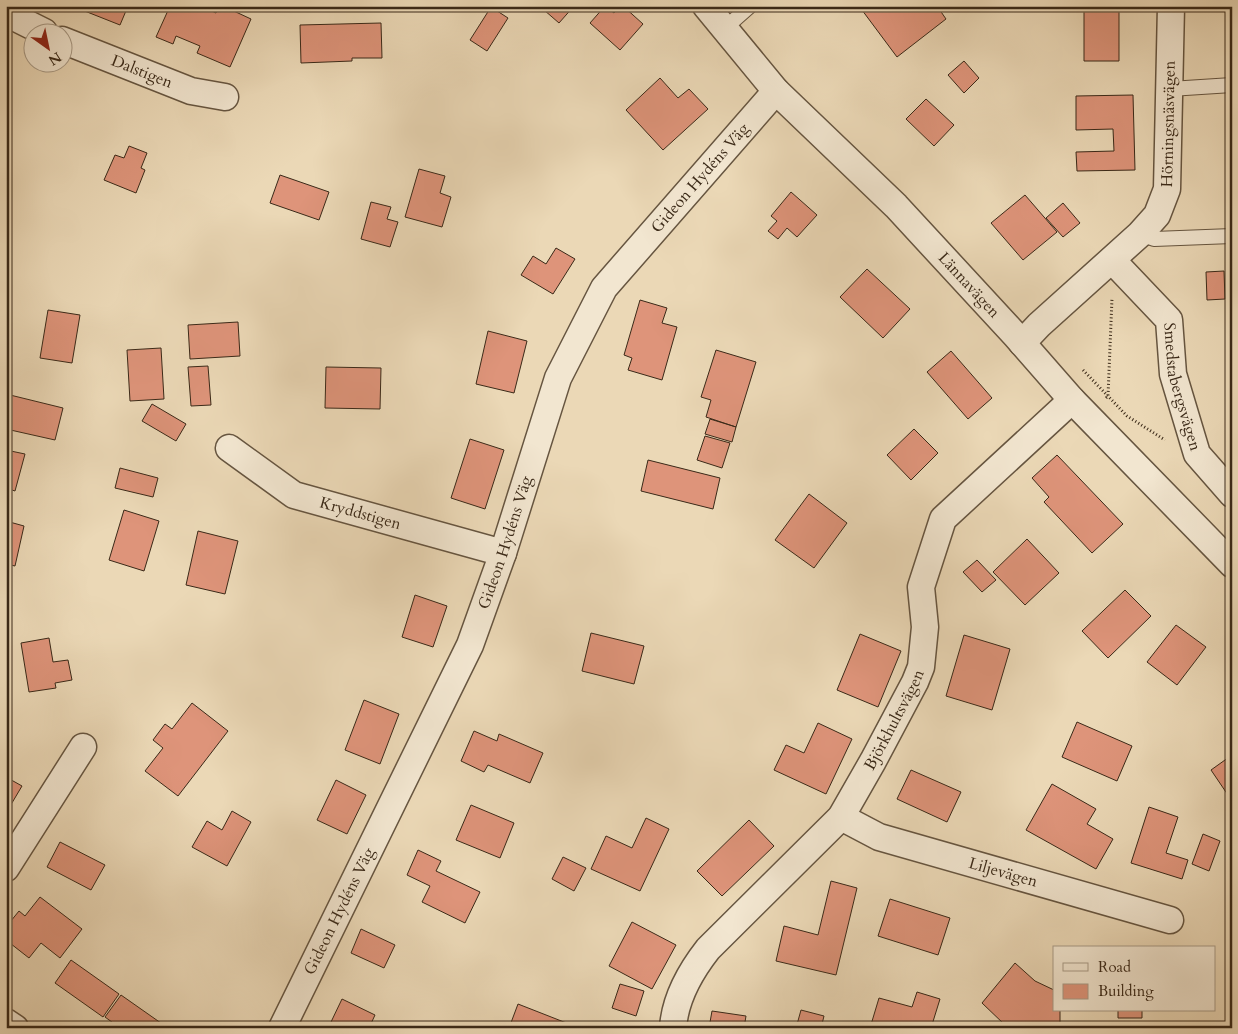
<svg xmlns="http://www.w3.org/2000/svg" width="1238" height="1034" viewBox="0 0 1238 1034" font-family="Cardo,serif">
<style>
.building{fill:#de947a;stroke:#3a2918}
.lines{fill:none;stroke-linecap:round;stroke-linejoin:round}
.lane-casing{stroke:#665540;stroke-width:16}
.street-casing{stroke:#665540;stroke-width:29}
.path{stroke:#3a2918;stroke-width:3;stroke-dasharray:1 2.5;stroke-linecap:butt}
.lane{stroke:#f2e6d0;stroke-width:14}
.street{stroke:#f2e6d0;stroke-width:26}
.labels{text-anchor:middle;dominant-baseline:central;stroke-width:4;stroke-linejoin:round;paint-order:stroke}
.street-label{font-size:16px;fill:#3a2918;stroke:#f2e6d0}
</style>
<rect width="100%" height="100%" fill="#ebd8b6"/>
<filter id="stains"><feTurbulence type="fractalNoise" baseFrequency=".004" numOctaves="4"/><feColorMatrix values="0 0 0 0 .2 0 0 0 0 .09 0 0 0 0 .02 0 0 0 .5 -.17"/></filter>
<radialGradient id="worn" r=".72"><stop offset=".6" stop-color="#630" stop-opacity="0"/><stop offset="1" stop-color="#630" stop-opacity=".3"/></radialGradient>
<path class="building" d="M72,6H128L120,25Z
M170,6L183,11L185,6H202L216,13L219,6H223L251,19L230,67L197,53L200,46L176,36L173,44L156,37Z
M547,6H574L559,23L544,10Z
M605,6L614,13L620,6H623L643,24L620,50L590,23Z
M859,6H937L946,19L897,57Z
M1084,6H1119V61H1084Z
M491,7L508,18L487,51L470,40Z
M381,23L382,58H352V61L301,63L300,25Z
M964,61L979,78L964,93L948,75Z
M660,78L678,98L689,89L708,109L663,150L626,110Z
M1133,95L1135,170L1077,171L1076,152L1114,151L1113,129L1076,130V96Z
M926,99L954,125L934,146L906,119Z
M129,146L147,153L141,168L145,170L136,193L104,180L115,155L124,158Z
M419,169L445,176L440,193L451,197L442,227L405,217Z
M280,175L329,192L319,220L270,203Z
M791,192L817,215L797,237L787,228L778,239L768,231L777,221L771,216Z
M1025,195L1057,232L1023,260L991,223Z
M371,202L391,207L387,219L398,222L390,247L361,239Z
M1063,203L1080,223L1063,237L1046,218Z
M556,248L575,259L553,294L521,275L533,256L546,264Z
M867,269L910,309L883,338L840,297Z
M1224,271L1225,299L1207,300L1206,272Z
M640,300L667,308L662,323L677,327L662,380L628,370L632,358L624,355Z
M48,310L80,315L72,363L40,358Z
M238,322L240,356L190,359L188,325Z
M488,331L527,341L514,393L476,384Z
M161,348L164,399L130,401L127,350Z
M716,350L756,362L736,427L706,417L711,400L701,397Z
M951,351L992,398L968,419L927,372Z
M208,366L211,405L191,406L188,367Z
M326,367L381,368L380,409L325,408Z
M6,394L63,408L55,440L6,429Z
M152,404L186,424L176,441L142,421Z
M710,419L736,427L732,442L705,434Z
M914,429L938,453L911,480L887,455Z
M705,436L730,443L722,468L697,460Z
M470,439L504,450L485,509L451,498Z
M6,450L25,454L15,491L6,488Z
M1057,455L1123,524L1092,553L1044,502L1049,497L1032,478Z
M648,460L720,478L713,509L641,491Z
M120,468L158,478L153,497L115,488Z
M809,494L847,523L814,568L775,540Z
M124,510L159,521L144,571L109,560Z
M6,521L24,526L15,566L6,564Z
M198,531L238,541L225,594L186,585Z
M1027,539L1059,573L1025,605L993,572Z
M977,560L996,580L982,592L963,572Z
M1125,590L1151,616L1108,658L1082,631Z
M415,595L447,606L433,647L402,637Z
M1176,625L1206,647L1177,685L1147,662Z
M591,633L644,646L634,684L582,671Z
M860,634L901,651L878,707L837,690Z
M964,635L1010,649L992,710L946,696Z
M49,638L53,662L68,660L72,680L55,683L56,688L29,692L21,643Z
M364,700L399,714L380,764L345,750Z
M192,703L228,731L178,796L145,771L163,748L153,740L165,724L172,729Z
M1077,722L1132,746L1117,781L1062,757Z
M818,723L852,739L826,794L774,770L786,745L804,753Z
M474,731L497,741L499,734L543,753L530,783L488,765L484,772L461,761Z
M1232,755V801L1211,770Z
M911,770L961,792L947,822L897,799Z
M6,777L22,786L6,813Z
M336,780L366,795L347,834L317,820Z
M1052,784L1096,809L1087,824L1113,839L1096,869L1026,830Z
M471,805L514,823L500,858L456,840Z
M1149,807L1178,817L1166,853L1188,860L1182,879L1131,863Z
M232,811L251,822L227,866L192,847L207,821L222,830Z
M646,818L669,829L640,891L591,869L606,836L632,848Z
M749,820L774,846L722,896L697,871Z
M1203,834L1220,841L1209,871L1192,864Z
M60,842L105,865L91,890L47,867Z
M418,850L441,861L436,871L480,892L465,923L422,902L430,886L407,875Z
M563,857L586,868L574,891L552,879Z
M831,881L857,888L836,975L776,961L784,926L818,935Z
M40,897L82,929L60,958L41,943L29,958L6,940V927L19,911L25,916Z
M890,899L950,918L938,955L878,936Z
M632,922L676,945L652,989L609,966Z
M361,929L395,945L384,968L351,953Z
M71,960L119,994L103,1017L55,983Z
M1015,963L1035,981L1054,990V1010H1060V1028H1010L1005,1025L982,1003Z
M620,984L644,991L636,1016L612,1008Z
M917,992L940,999L931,1028H870L879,998L912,1007Z
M121,995L168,1028H120L105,1017Z
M342,999L375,1015L369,1028H342L331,1022Z
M518,1004L569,1024L567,1028H509Z
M801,1010L824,1016L821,1028H796Z
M1118,1010H1142V1018H1118Z
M712,1011L746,1016L744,1028H709Z"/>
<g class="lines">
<defs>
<path id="lane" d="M724,29L750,6
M1170,89L1232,85
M1140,234L1154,239L1232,236"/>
<g id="street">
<path id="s1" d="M706,6L776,91L896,206L1016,336L1072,400L1232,564"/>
<path d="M6,13L44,32"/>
<path id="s2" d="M62,40L191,91L225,97"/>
<path id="s3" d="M1112,260L1169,320L1173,374L1197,454L1232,494"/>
<path id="s4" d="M1022,343L1039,325L1140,234L1157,215L1167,189L1171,6"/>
<path id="s5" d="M229,448L294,495L503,553"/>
<path id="s6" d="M841,817L879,837L1170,920"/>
<path d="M6,868L83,747"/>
<path d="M6,1022L15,1028"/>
<path id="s7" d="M282,1028L470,645L503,553L558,378L604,288L776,91"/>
<path id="s8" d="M673,1028C675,998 690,972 708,949L841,817L873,761L915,682L921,667L925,627L921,587L943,519L1072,400"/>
</g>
</defs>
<use href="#lane" class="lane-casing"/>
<use href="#street" class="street-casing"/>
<path class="path" d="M1083,370L1127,416L1165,440
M1106,398L1108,396L1112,298"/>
<use href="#lane" class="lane"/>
<use href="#street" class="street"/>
</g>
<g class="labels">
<g class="street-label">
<text stroke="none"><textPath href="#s2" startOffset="86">Dalstigen</textPath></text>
<text stroke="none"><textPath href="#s4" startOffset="279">Hörningsnäsvägen</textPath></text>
<text stroke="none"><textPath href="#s7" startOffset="955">Gideon Hydéns Väg</textPath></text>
<text stroke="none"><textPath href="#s1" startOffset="384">Lännavägen</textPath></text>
<text stroke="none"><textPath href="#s3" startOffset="151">Smedstabergsvägen</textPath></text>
<text stroke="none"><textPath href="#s5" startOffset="149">Kryddstigen</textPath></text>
<text stroke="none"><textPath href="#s7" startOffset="535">Gideon Hydéns Väg</textPath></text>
<text stroke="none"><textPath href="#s8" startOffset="386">Björkhultsvägen</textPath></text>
<text stroke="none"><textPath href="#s6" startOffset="172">Liljevägen</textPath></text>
<text stroke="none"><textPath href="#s7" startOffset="130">Gideon Hydéns Väg</textPath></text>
</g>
</g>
<rect width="1238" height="1034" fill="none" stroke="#ebd8b6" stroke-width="25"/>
<rect x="8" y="8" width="1223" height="1019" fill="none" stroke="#3a2918" stroke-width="2.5"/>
<rect x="12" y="12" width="1213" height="1009" fill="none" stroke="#3a2918"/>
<rect x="1053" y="946" width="162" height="65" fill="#f2e6d0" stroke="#a89a86"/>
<rect x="1063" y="963" width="25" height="8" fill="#f2e6d0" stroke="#a89a86"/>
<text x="1098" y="972" font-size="15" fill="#3a2918">Road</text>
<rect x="1063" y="984" width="25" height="15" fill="#de947a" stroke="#a89a86"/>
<text x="1098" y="996" font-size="15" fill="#3a2918">Building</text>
<g transform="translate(48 48) rotate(147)"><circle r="24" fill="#f2e6d0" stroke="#a89a86"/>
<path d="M0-4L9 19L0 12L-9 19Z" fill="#8f2418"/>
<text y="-8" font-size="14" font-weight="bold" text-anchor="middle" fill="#3a2918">N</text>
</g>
<rect width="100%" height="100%" filter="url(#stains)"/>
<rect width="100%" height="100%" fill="url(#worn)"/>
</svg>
